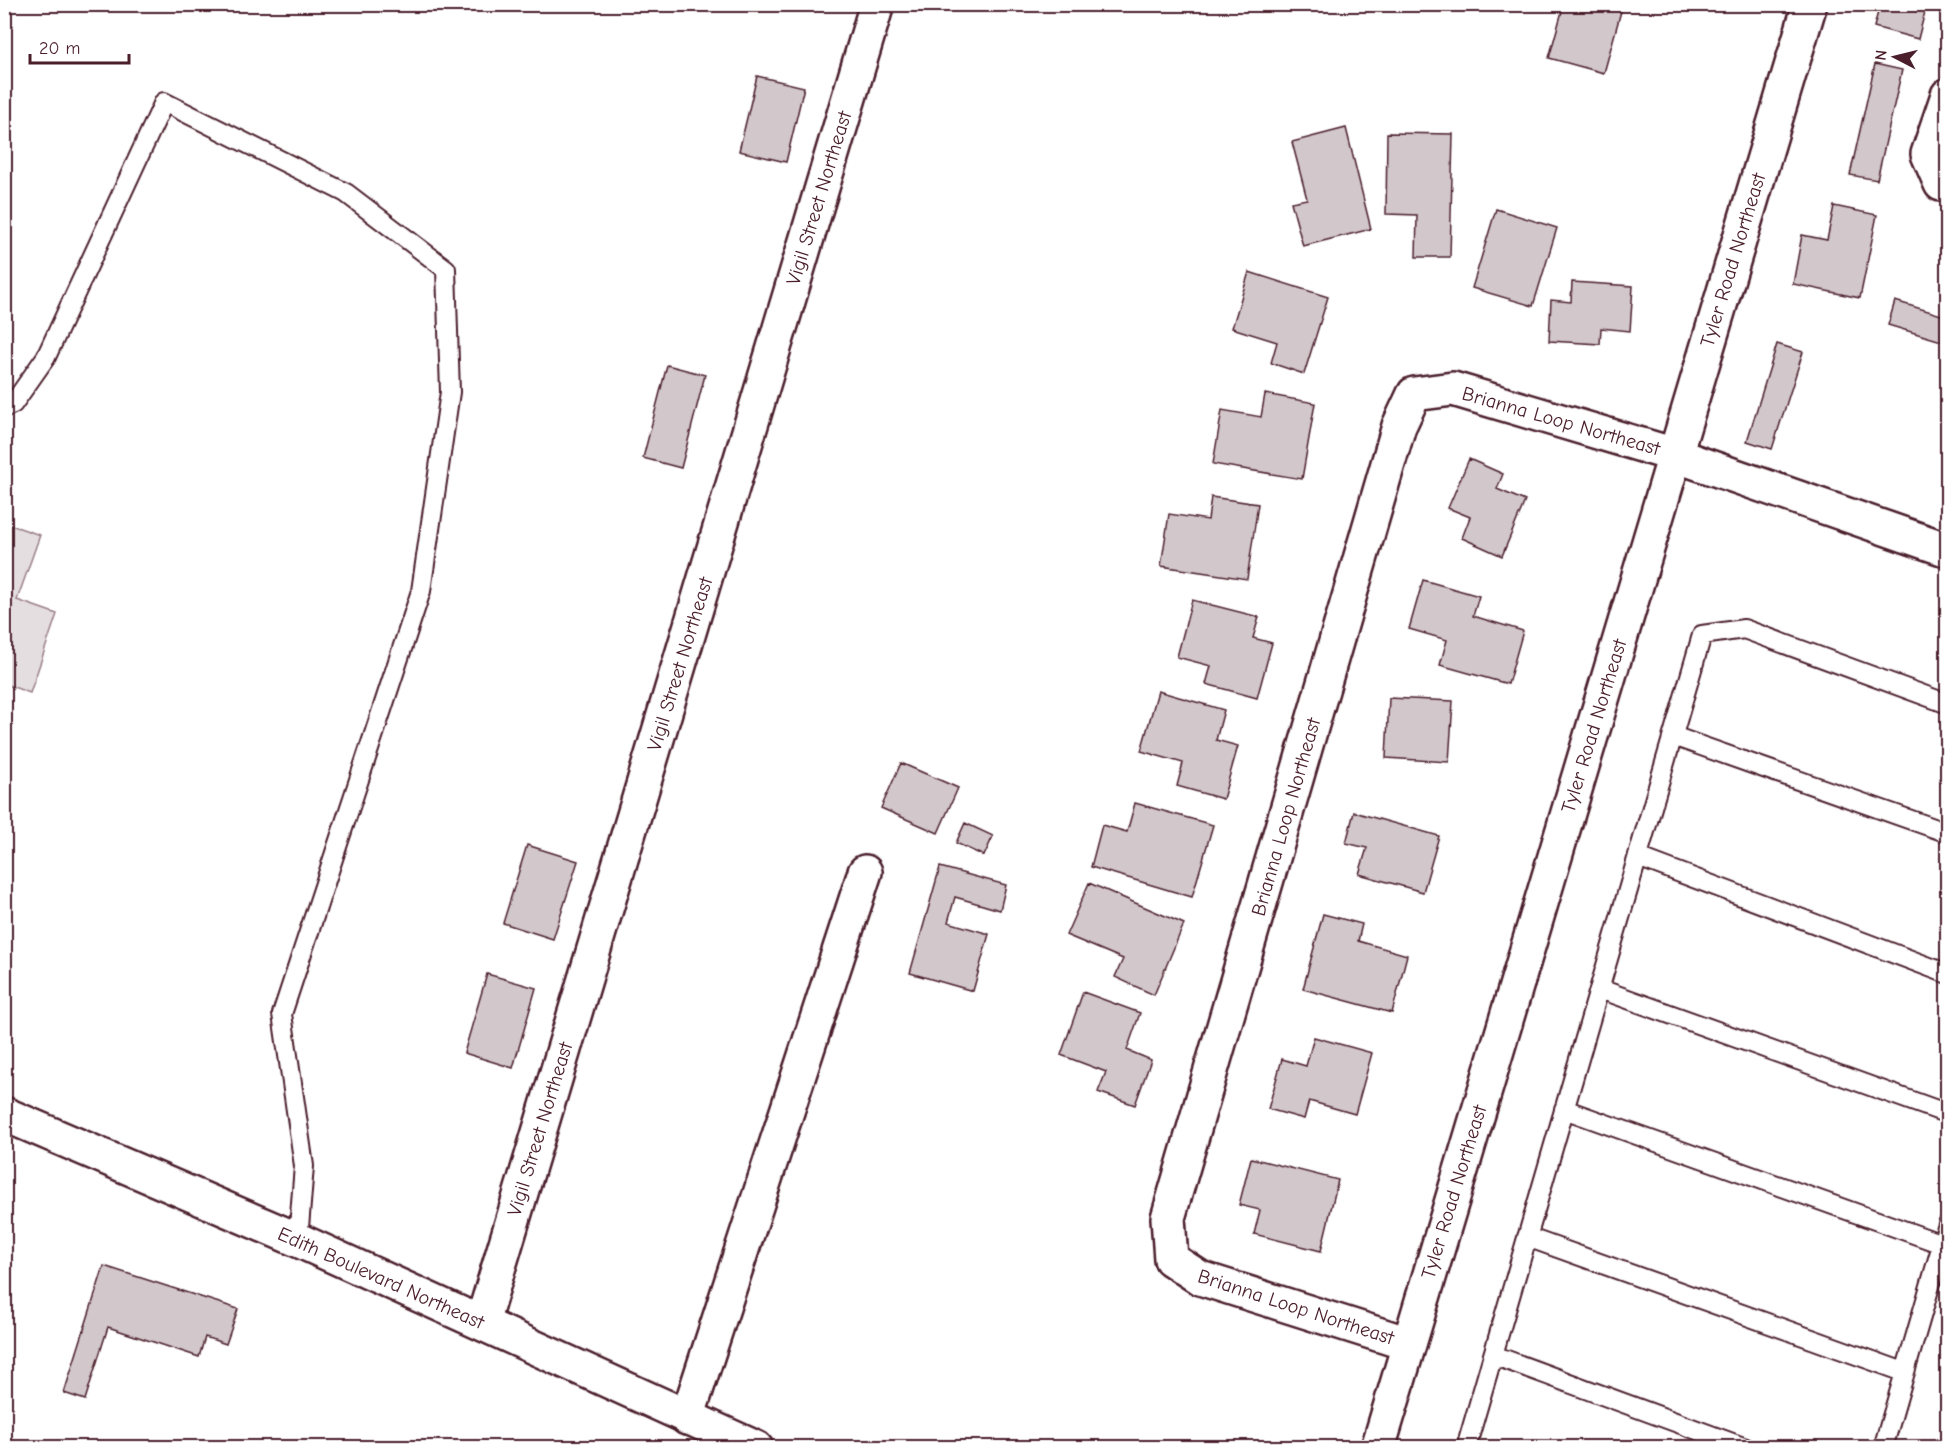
<svg xmlns="http://www.w3.org/2000/svg" width="1952" height="1452" viewBox="0 0 1952 1452" font-family="'Comic Neue',sans-serif">
<style>
.green{fill:#e5dee0;stroke:#987e86;stroke-width:1.5}
.building{fill:#d2c7cb;stroke:#4a1f2b;stroke-width:1.5}
.lines{fill:none;stroke-linecap:round;stroke-linejoin:round}
.service-casing{stroke:#4a1f2b;stroke-width:22}
.minor-casing{stroke:#4a1f2b;stroke-width:38}
.tertiary-casing{stroke:#4a1f2b;stroke-width:38}
.service{stroke:#fff;stroke-width:18}
.minor{stroke:#fff;stroke-width:33}
.tertiary{stroke:#fff;stroke-width:33}
.labels{text-anchor:middle;dominant-baseline:central;stroke-width:6;stroke-linejoin:round;paint-order:stroke}
.street-label{font-size:20px;fill:#4a1f2b;stroke:#fff}
</style>
<rect width="100%" height="100%" fill="#fff"/>
<filter id="ink" filterUnits="userSpaceOnUse"><feTurbulence type="fractalNoise" baseFrequency=".0167" numOctaves="2"/><feDisplacementMap in="SourceGraphic" scale="12" xChannelSelector="R" yChannelSelector="G"/><feConvolveMatrix kernelMatrix="1 2 1 2 8 2 1 2 1" color-interpolation-filters="sRGB"/></filter>
<g filter="url(#ink)">
<path class="green" d="M5,523L40,535L17,600L57,614L30,693L5,684Z"/>
<path class="building" d="M1564,4H1623L1604,73L1549,58Z
M1880,4H1927L1918,39L1874,27Z
M1875,64L1902,70L1877,180L1850,175Z
M757,76L804,87L786,162L739,151Z
M1346,128L1371,229L1303,246L1291,202L1307,199L1292,142Z
M1387,133L1453,134L1450,257H1416L1417,215L1386,214Z
M1834,206L1877,215L1860,298L1793,284L1802,235L1827,240Z
M1496,209L1557,228L1533,306L1472,288Z
M1249,272L1328,297L1304,374L1271,363L1277,342L1232,328Z
M1572,282L1633,286L1630,331L1601,328L1600,344L1549,341L1551,300L1571,302Z
M1895,301L1948,317V343L1888,325Z
M1777,344L1803,352L1772,449L1747,441Z
M667,365L705,375L681,468L643,458Z
M1265,394L1315,403L1302,479L1213,464L1222,410L1261,417Z
M1469,459L1503,474L1497,489L1525,501L1502,556L1462,538L1470,517L1448,508Z
M1211,497L1258,504L1247,579L1161,566L1169,514L1208,520Z
M1423,580L1479,596L1473,616L1523,631L1508,684L1440,665L1447,640L1409,629Z
M1192,600L1259,617L1253,638L1272,643L1257,698L1206,684L1211,666L1177,657Z
M1158,691L1224,710L1216,740L1238,746L1223,799L1177,786L1183,763L1141,751Z
M1389,698L1453,701L1449,762L1386,758Z
M901,763L958,788L938,833L881,808Z
M1135,803L1213,825L1192,897L1091,867L1102,825L1127,832Z
M1354,812L1439,836L1423,892L1359,874L1367,848L1346,843Z
M965,823L993,836L984,856L956,843Z
M527,845L578,861L553,939L503,923Z
M940,867L1006,885L1000,910L955,897L948,922L989,934L973,991L910,973Z
M1089,883L1184,924L1154,995L1115,977L1123,959L1066,935Z
M1323,914L1362,924L1358,941L1407,955L1392,1013L1303,989Z
M487,974L536,988L513,1068L464,1053Z
M1083,992L1140,1013L1127,1050L1151,1060L1135,1105L1098,1092L1106,1072L1061,1055Z
M1314,1037L1372,1053L1355,1114L1309,1101L1304,1119L1268,1109L1282,1059L1306,1066Z
M1251,1158L1338,1180L1321,1251L1254,1234L1260,1210L1239,1205Z
M104,1266L238,1309L226,1344L205,1337L199,1357L108,1327L85,1400L64,1393Z"/>
<g class="lines">
<defs>
<path id="service" d="M4,408L13,404L46,357L164,102L346,193L446,269L450,392L421,591L282,1014L304,1166L298,1240
M1673,736L1948,833
M1638,857L1948,974
M1600,989L1948,1114
M1564,1109L1942,1244
M1527,1237L1904,1372
M1493,1355L1746,1448
M1466,1448L1702,635L1744,629L1948,704
M1883,1448L1948,1224"/>
<path id="minor" d="M1941,184L1928,154L1948,95
M482,1323L877,4
M1409,1344L1200,1278L1171,1259L1168,1218L1399,426L1414,394L1453,389L1675,455L1948,550
M687,1418L865,872
M1378,1448L1810,4"/>
<path id="tertiary" d="M4,1114L298,1240L756,1448"/>
</defs>
<use href="#service" class="service-casing"/>
<use href="#minor" class="minor-casing"/>
<use href="#tertiary" class="tertiary-casing"/>
<use href="#service" class="service"/>
<use href="#minor" class="minor"/>
<use href="#tertiary" class="tertiary"/>
</g>
</g>
<g class="labels">
<g class="street-label">
<text transform="translate(819 198) rotate(-73)">Vigil Street Northeast</text>
<text transform="translate(1733 260) rotate(-73)">Tyler Road Northeast</text>
<text transform="translate(1561 421) rotate(16)">Brianna Loop Northeast</text>
<text transform="translate(680 664) rotate(-73)">Vigil Street Northeast</text>
<text transform="translate(1594 726) rotate(-73)">Tyler Road Northeast</text>
<text transform="translate(1286 817) rotate(-74)">Brianna Loop Northeast</text>
<text transform="translate(540 1129) rotate(-73)">Vigil Street Northeast</text>
<text transform="translate(1454 1192) rotate(-73)">Tyler Road Northeast</text>
<text transform="translate(381 1278) rotate(24)">Edith Boulevard Northeast</text>
<text transform="translate(1296 1307) rotate(18)">Brianna Loop Northeast</text>
</g>
</g>
<rect width="1952" height="1452" fill="none" stroke="#fff" stroke-width="24"/>
<rect x="12" y="12" width="1928" height="1428" fill="none" stroke="#4a1f2b" stroke-width="2" filter="url(#ink)"/>
<g transform="translate(1895 57) rotate(277)" stroke="#ffffff" stroke-width="4.5" paint-order="stroke">
<path d="M0-4.5L10 22L0 15L-10 22Z" fill="#4a1f2b"/>
<text y="-9" font-size="16" font-weight="bold" text-anchor="middle" fill="#4a1f2b">N</text>
</g>
<path d="M30 54v9h99v-9" fill="none" stroke="#4a1f2b" stroke-width="3"/>
<text x="39" y="54" font-size="18" fill="#4a1f2b" stroke="#ffffff" stroke-width="4.5" paint-order="stroke">20 m</text>
</svg>
